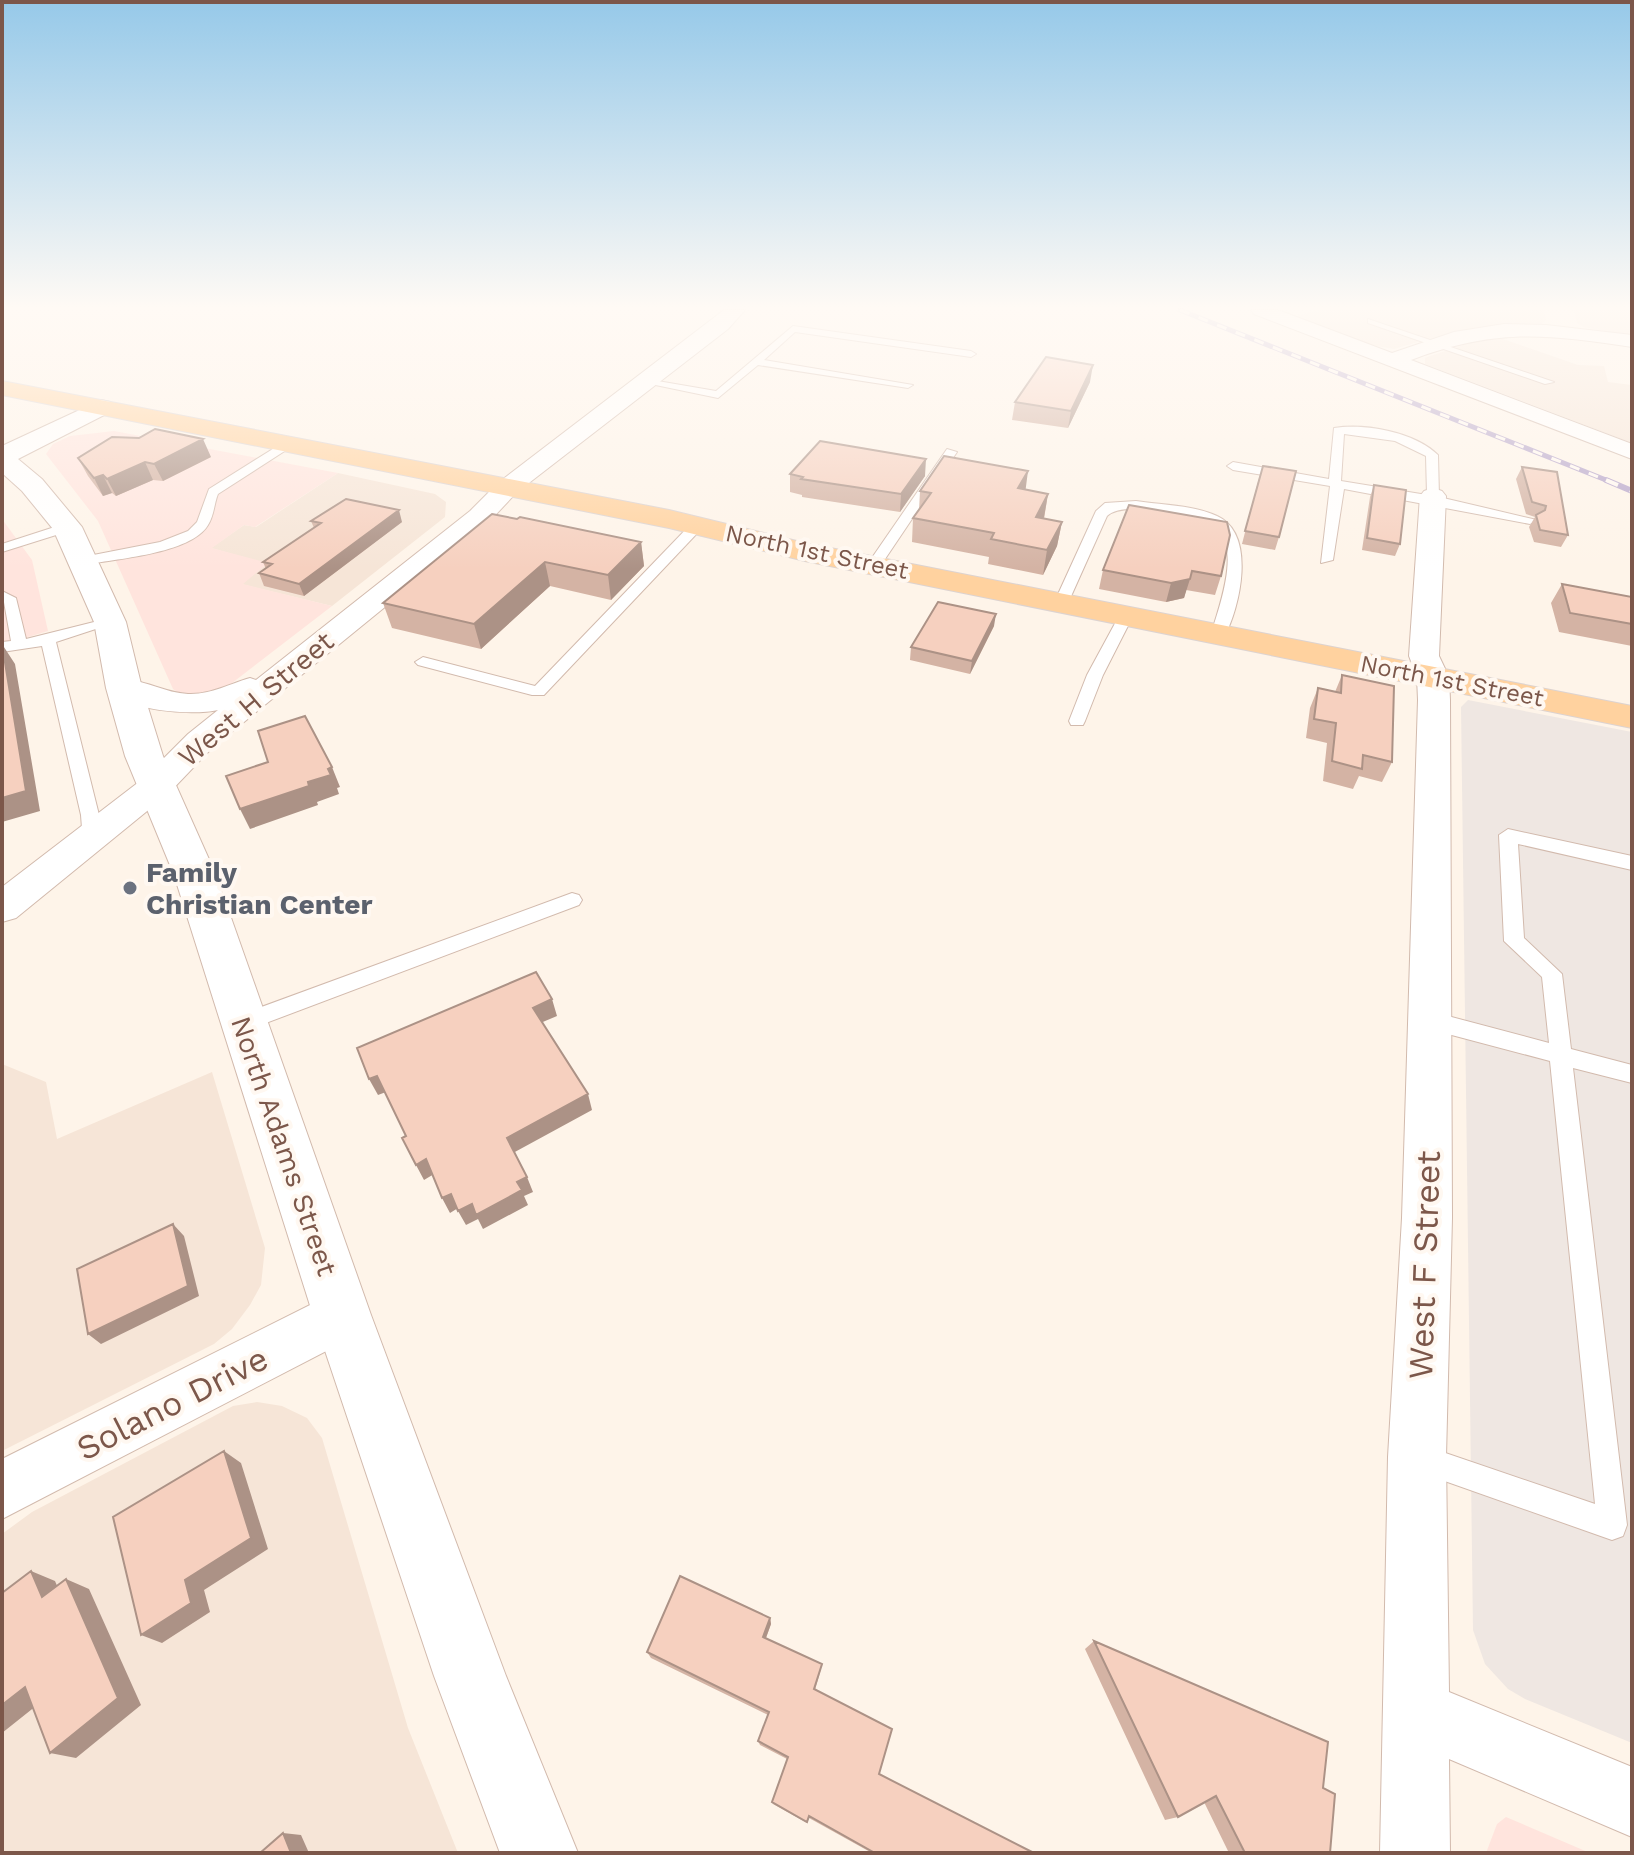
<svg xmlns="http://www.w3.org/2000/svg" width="1634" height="1855" viewBox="0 0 1634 1855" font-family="'Work Sans',sans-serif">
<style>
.residential{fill:#f6e5d7}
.commercial{fill:#ffe4dd}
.industrial{fill:#efe7e2}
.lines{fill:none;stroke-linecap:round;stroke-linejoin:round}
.service-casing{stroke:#d2baad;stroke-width:2}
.minor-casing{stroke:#d2baad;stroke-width:2}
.tertiary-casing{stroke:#d2baad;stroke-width:2}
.primary-casing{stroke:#ddd3d0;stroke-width:2}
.service{fill:#fff;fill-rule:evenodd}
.minor{fill:#fff;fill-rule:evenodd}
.tertiary{fill:#fff;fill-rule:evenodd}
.primary{fill:#ffd29f;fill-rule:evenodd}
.rail-far1-casing{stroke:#b6a5ca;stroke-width:5}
.rail-casing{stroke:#b6a5ca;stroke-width:6}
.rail-far1{stroke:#fff8f1;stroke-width:3;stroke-dasharray:10;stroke-linecap:butt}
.rail{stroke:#fff8f1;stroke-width:4;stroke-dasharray:13;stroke-linecap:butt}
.wall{fill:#d4b3a4}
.shaded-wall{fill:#ac9286}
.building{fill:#f6d0bf;stroke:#ac9286;stroke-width:2}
.worship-dot{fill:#6b7280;stroke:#fff8f1;stroke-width:3}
.labels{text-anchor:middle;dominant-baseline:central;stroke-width:8;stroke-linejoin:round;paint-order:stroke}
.far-street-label{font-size:24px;fill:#7c574a;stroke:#fff8f1}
.street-label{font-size:28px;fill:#7c574a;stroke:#fff8f1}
.worship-label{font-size:28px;font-weight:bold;fill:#5b616d;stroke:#fff8f1;text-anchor:start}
.near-street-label{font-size:34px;fill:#7c574a;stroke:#fff8f1}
</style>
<rect width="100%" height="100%" fill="#fef4e9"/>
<path class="residential" d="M1317,310H1544L1546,320L1541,325L1452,332L1394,349L1371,345L1294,317Z
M1574,310H1632V336L1583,327L1577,323Z
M1500,338L1578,365L1604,366L1608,382L1632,385V443L1425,364V358L1430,356L1473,342Z
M338,473L435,494L446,502L445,517L332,606L241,584L267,564L211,548L244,525L256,527Z
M2,1064L46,1082L57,1139L212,1072L265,1248L261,1285L250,1305L232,1329L214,1344L2,1451Z
M257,1402L282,1406L307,1418L322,1438L408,1728L458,1853H2V1534L32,1512L233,1406Z"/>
<path class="commercial" d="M114,431L338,473L255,527L244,525L212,548L268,563L243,584L332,606L223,690L207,695L180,694L173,689L98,521L46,454L53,444L70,436Z
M2,519L32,560L48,631L2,645Z
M1506,1817L1590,1853H1486L1497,1824Z"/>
<path class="industrial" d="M1468,700L1632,732V1743L1525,1699L1508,1689L1485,1664L1473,1630L1461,707Z"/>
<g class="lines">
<defs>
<path id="service" d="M1368,319L1554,382L1545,384L1368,323Z
M793,326L971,351L976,354L971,357L795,332L764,360L913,385L908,388L758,365L718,398L641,382L646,379L716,391Z
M1334,428C1365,423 1415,432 1438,455L1439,497L1537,520L1530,524L1344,489L1333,560L1321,563L1330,486L1233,470L1227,466L1233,462L1329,479ZM1344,434L1395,441L1426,456L1427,495L1341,481Z
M284,442L294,445L218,494C214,504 214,516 208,525C191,554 114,559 83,565L76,561L83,557L160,542L188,531L197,522L209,489Z
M947,449L957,452L879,568H869L867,565Z
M1136,501C1161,505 1194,505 1217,516C1257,534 1240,608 1224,637H1214L1211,634C1220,604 1248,532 1202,520C1179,516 1124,500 1107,516L1068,603L1061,607L1054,603L1096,511L1105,503Z
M67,523L74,527L72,530L2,552V544Z
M692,523L704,526L544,695H532L418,665L415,662L423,657L535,686Z
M2,591L16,598L26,639L110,618L117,622L56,642L99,815L97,842H83L81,815L42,646L2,652V642L11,641Z
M1126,612L1133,616L1103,675L1085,721L1083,725H1071L1069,721L1087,675L1119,616Z
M1508,829L1632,856V870L1518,844L1524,938L1562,974L1571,1049L1632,1065V1083L1573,1068L1627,1525L1623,1536L1612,1540L1422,1473L1412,1469L1408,1459L1412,1449L1422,1445L1595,1504L1550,1061L1429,1029L1421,1026L1418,1020L1421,1014L1429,1011L1549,1043L1542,977L1504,941L1499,835Z
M572,893L579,895L582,900L579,905L250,1029L242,1032L234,1029L231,1023L234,1017Z"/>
<path id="minor" d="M724,310H745L728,329L516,493L488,523L212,748L168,794L16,918L2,922V887L144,778L188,734L218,710C192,716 124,711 108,688L113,681C138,675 162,693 188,694C210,695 229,684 250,678L256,680L470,511L498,483Z
M1251,310H1278L1392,353L1454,332L1504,324L1546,325L1632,335V347C1544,334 1496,328 1411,360L1632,444V459L1254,314Z
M1433,488L1442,491L1446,496L1439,656L1449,677L1450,700L1452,1218L1446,1457L1449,1692L1632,1767V1837L1449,1759L1450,1853H1380L1388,1457L1402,1218L1418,700L1417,677L1409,656L1420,496L1424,491Z
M342,1289L361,1297L368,1315L361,1333L2,1519V1459Z"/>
<path id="tertiary" d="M101,400L110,402L113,407L110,412L18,459L42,479L82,527L126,622L142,688L163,756L216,875L371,1315L506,1676L578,1853H500L434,1676L313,1315L174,875L125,756L106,688L94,622L53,529L22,491L2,473V446Z"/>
<path id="primary" d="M2,381L669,510L805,543L1632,706V728L805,561L669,528L2,395Z"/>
</defs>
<use href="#service" class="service-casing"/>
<use href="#minor" class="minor-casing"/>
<use href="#tertiary" class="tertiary-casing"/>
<use href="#primary" class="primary-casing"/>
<use href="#service" class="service"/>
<use href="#minor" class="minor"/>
<use href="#tertiary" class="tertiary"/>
<use href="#primary" class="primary"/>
<defs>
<path id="rail-far1" d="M1180,310L1611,482"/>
<path id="rail" d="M1606,480L1632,491"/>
</defs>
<use href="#rail-far1" class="rail-far1-casing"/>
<use href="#rail" class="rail-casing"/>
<use href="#rail-far1" class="rail-far1"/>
<use href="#rail" class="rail"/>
</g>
<path class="wall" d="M1090,382L1068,428L1012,420L1015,402Z
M211,457L163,481L153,480L116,496L112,493L103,496L88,476L78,458Z
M1522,467L1568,535L1561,547L1534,542L1529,527L1535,517L1526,514L1516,479Z
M790,474L925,476L900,512L802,497V495L790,492Z
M1259,478L1279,537L1275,550L1242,544Z
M1374,485L1400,544L1395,556L1362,550L1370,497Z
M1026,490L1048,494L1044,519L1062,522L1057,546L1043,575L988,564L989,557L912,542L913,518L919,510L920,491Z
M1129,505L1221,576L1215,595L1186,590L1184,598L1166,602L1099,589L1103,570Z
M517,519L641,542L644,566L611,600L550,586L481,649L392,628L383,603Z
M311,521L402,522L304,596L264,586L259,573L266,569L263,562L314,528Z
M1562,584L1632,597V646L1559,632L1551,603Z
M994,626L970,674L910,660L911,647Z
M1342,675L1392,762L1382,782L1359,776L1353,789L1323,781L1327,743L1306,738L1310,708L1318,688L1335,692Z
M770,1618L771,1624L766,1638L821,1669L815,1690L879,1774L1034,1853H872L809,1818L807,1823L773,1804L772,1802L787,1759L760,1745L758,1741L768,1715L651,1658L647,1652Z
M1094,1641L1323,1788L1330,1853H1229L1204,1802L1178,1817L1165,1820L1085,1649Z"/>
<path class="shaded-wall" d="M1093,365L1090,382L1068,428L1071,411Z
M203,439L211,457L163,481L154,464Z
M926,459L925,476L900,512L901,494Z
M145,462L153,480L116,496L107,479Z
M1028,471L1025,494L1018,488Z
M103,475L112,493L103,496L94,478Z
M1048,494L1044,517L1032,541L1036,517Z
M399,510L402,522L304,596L299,584Z
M1062,522L1057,546L1043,575L1047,550Z
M641,542L644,566L611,600L608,575Z
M545,562L550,586L481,649L474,624Z
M1190,579L1184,598L1166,602L1171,583Z
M996,614L994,626L970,674L972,661Z
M2,644L15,664L40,811L2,822Z
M332,767L340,787L337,788L339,794L317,802L318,805L250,829L240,809L308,782Z
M552,999L557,1016L538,1024L533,1008Z
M377,1076L386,1092L378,1095L369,1079Z
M588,1094L592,1110L513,1153L507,1138Z
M426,1159L434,1174L424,1180L416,1165Z
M527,1177L533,1192L524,1196L528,1205L483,1229L478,1219L466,1225L458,1211Z
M451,1194L458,1208L450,1213L442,1198Z
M173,1224L184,1236L199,1296L101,1344L88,1334Z
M224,1451L241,1463L268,1549L204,1590L210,1612L162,1643L141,1635L185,1580Z
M31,1571L55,1581L66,1607L42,1597Z
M66,1579L89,1589L141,1705L76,1758L50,1753Z
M770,1618L771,1624L764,1643L763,1637Z
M25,1687L51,1694L2,1733V1705Z
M283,1833L301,1835L309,1853H291Z"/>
<path class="building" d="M1046,357L1093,365L1071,411L1015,402Z
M155,429L203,439L154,464L145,462L107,479L103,475L94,478L78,458L112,437L139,438Z
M820,441L926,459L901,494L801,479L803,477L790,474Z
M944,456L1028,471L1018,488L1048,494L1036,517L1062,522L1047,550L991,539L994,533L913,518L931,493L920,491Z
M1263,466L1296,471L1279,537L1245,531Z
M1522,467L1557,472L1568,535L1540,530L1536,515L1545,510L1546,506L1532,502Z
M1374,485L1406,490L1400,544L1367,538Z
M346,499L399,510L299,584L259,573L272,564L263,562L321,523L311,521Z
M1129,505L1227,522L1230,535L1221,576L1192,571L1190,579L1171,583L1103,570Z
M492,514L517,519L520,517L641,542L608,575L545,562L474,624L383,603Z
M1562,584L1632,597V624L1570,613Z
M938,602L996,614L972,661L911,647Z
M2,644L26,791L2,798Z
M1342,675L1394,686L1392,762L1363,755L1362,769L1332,761L1336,723L1314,719L1318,688L1341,693Z
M305,716L332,767L328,769L331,775L308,782L309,786L240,809L226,776L268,762L258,731Z
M536,972L552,999L533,1008L588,1094L507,1138L527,1177L517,1182L522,1190L476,1215L472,1204L458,1211L451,1194L442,1198L426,1159L416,1165L402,1138L406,1136L377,1076L369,1079L357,1048Z
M173,1224L188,1286L88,1334L77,1269Z
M224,1451L251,1538L185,1580L191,1603L141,1635L113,1517Z
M31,1571L42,1597L66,1579L118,1698L50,1753L25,1687L2,1705V1593Z
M680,1576L770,1618L763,1637L822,1664L814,1689L892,1729L879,1774L1034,1853H875L809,1816L807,1822L772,1802L788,1757L758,1741L769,1712L647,1652Z
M1094,1641L1328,1742L1323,1788L1335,1794L1330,1853H1245L1216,1796L1178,1817Z
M283,1833L291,1853H260Z"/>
<linearGradient id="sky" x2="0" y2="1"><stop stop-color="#96c9e9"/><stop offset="0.54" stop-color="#fffaf5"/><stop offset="1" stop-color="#fffaf5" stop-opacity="0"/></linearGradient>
<rect width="1634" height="569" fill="url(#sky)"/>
<circle class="worship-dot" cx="130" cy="888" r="8"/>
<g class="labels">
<g class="far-street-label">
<text transform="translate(817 552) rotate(12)">North 1st Street</text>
<text transform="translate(1452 681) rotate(11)">North 1st Street</text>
</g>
<g class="street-label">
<text transform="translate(256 699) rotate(-40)">West H Street</text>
<text transform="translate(284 1146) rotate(71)">North Adams Street</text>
</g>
<g class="worship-label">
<text x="146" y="872">Family<tspan x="146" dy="32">Christian Center</tspan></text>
</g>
<g class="near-street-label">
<text transform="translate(1424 1265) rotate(-88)">West F Street</text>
<text transform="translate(172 1403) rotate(-27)">Solano Drive</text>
</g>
</g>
<rect width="1634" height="1855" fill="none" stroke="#7c574a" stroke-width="8"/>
</svg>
